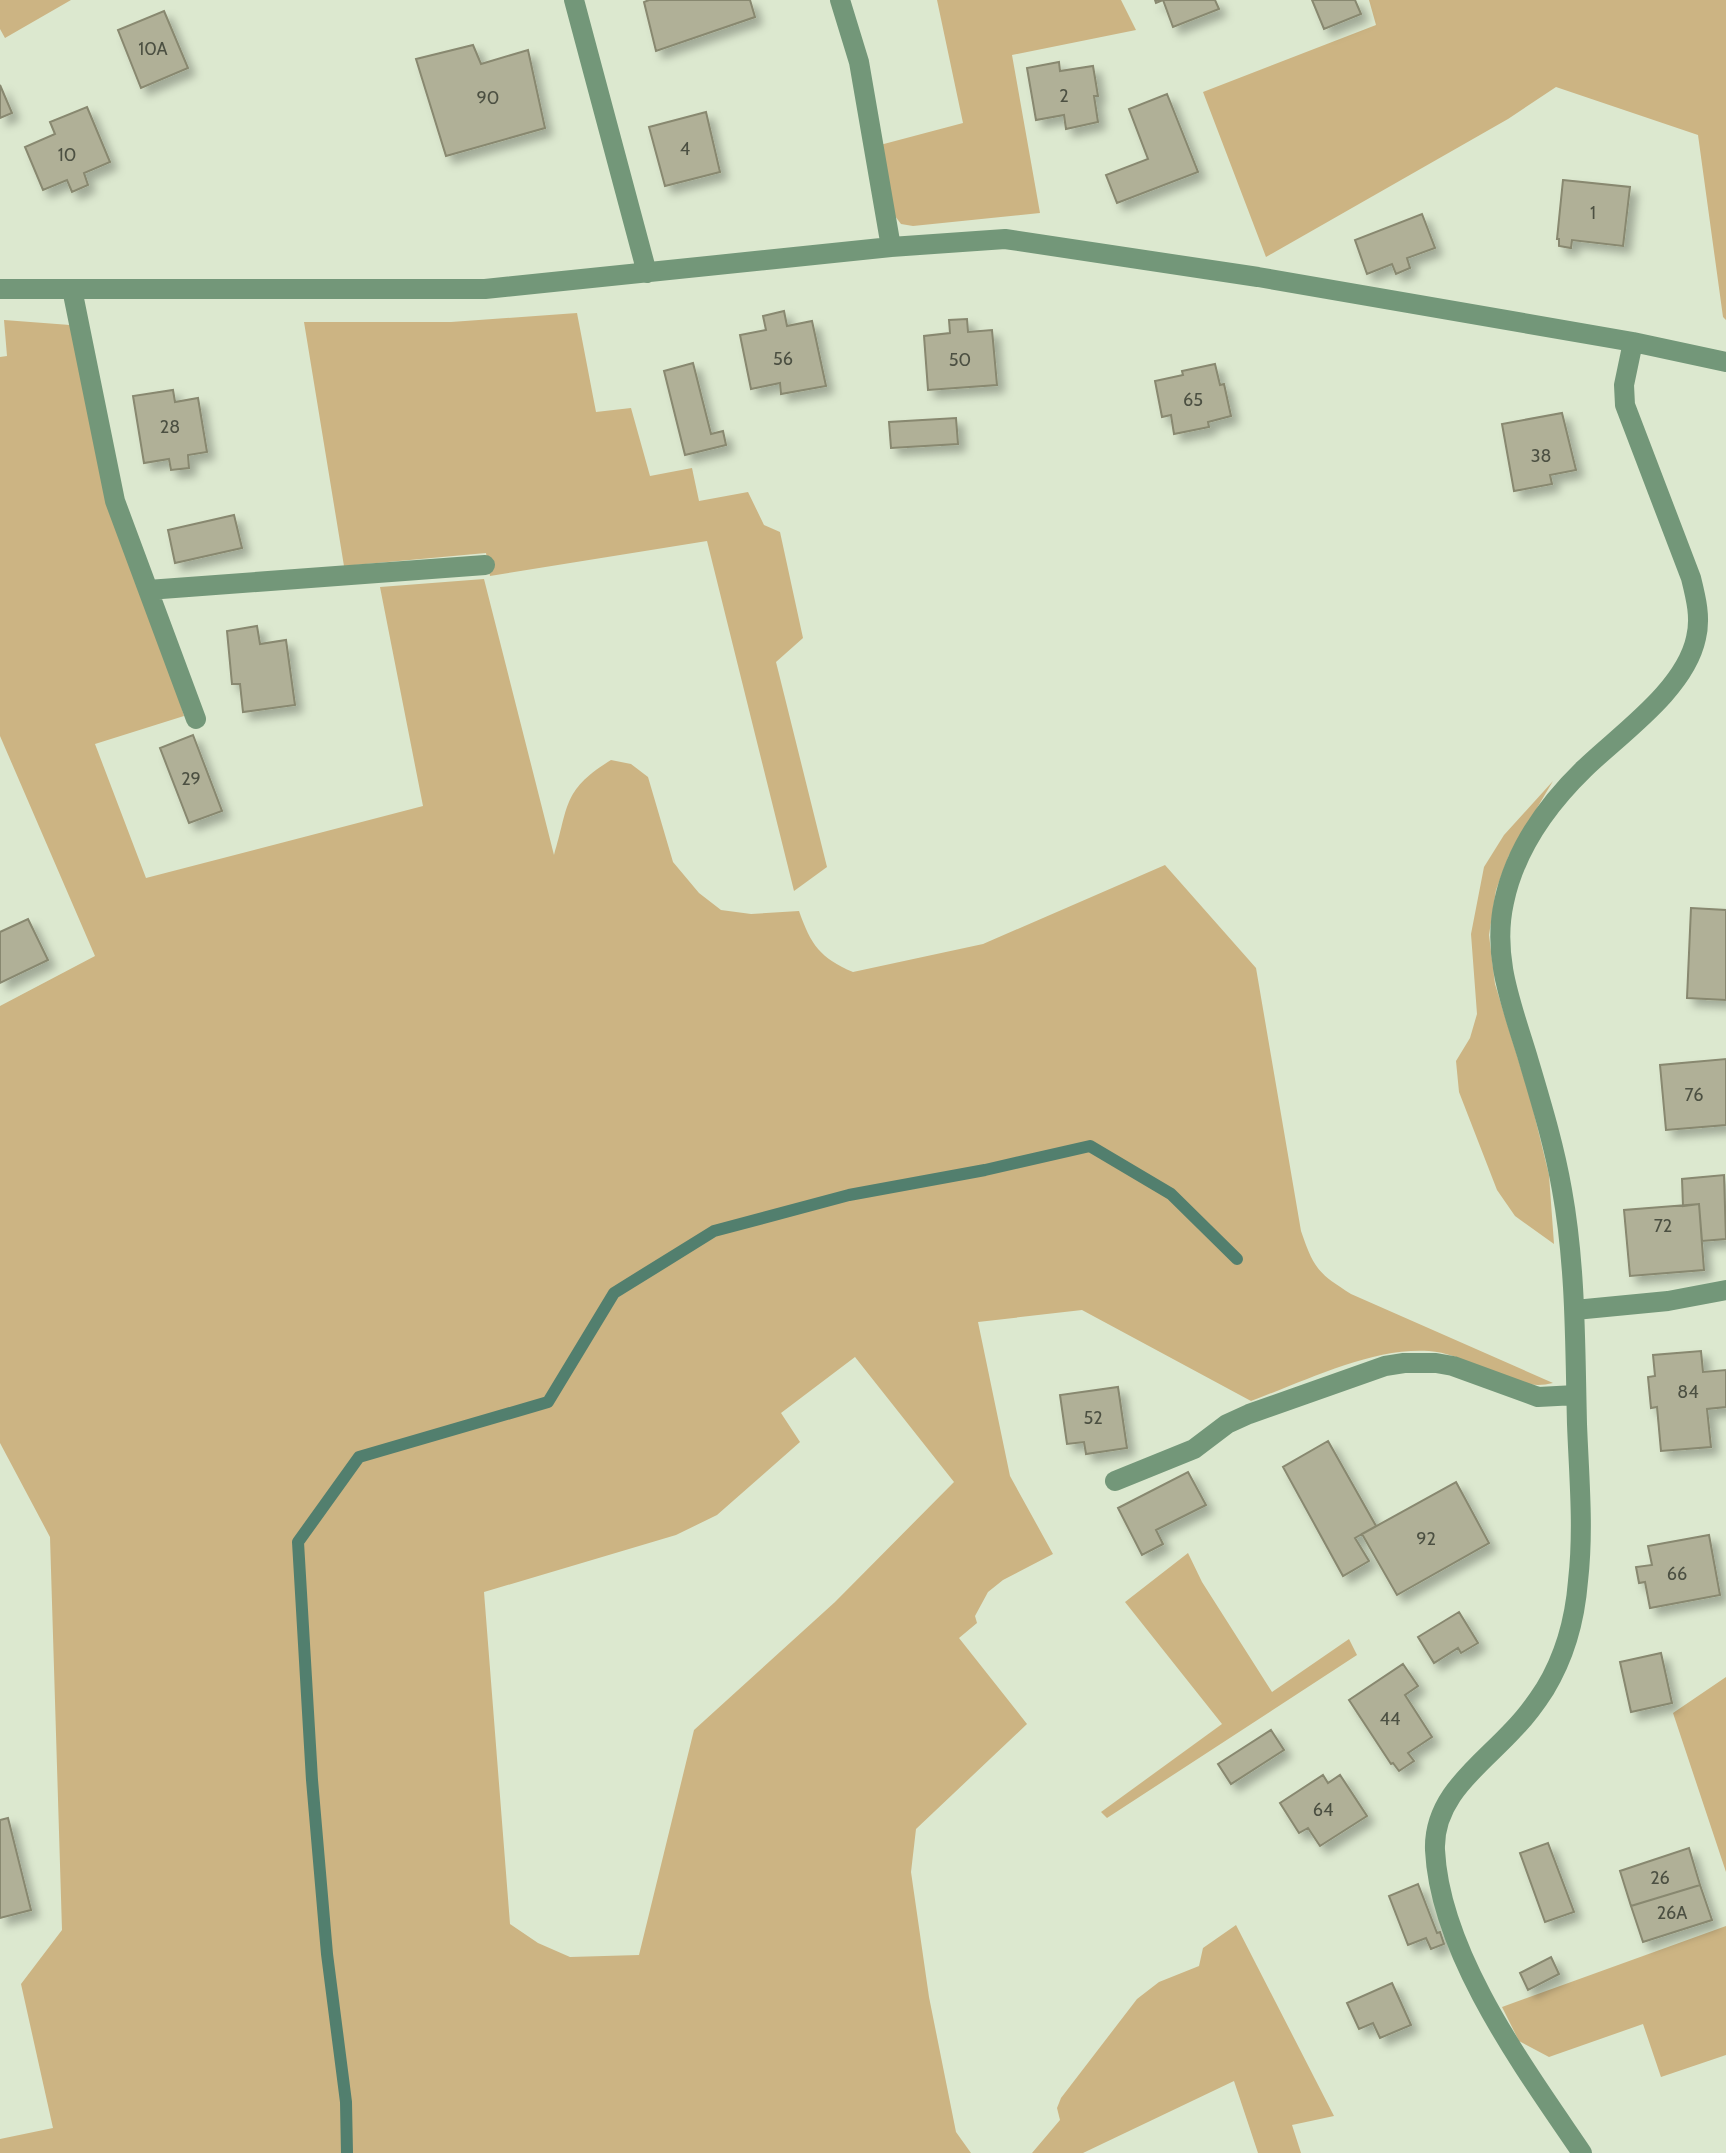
<svg xmlns="http://www.w3.org/2000/svg" width="1726" height="2153" viewBox="0 0 1726 2153" font-family="Cabin,sans-serif">
<style>
.green{fill:#ccb483;fill-rule:evenodd}
.lines{fill:none;stroke-linecap:round;stroke-linejoin:round}
.stream{stroke:#527f6e;stroke-width:12}
.building{fill:#b0b097;stroke:#88886f;stroke-width:2;filter:url(#shadow)}
.minor{stroke:#739779;stroke-width:20}
.labels{text-anchor:middle;dominant-baseline:central;stroke-width:7;stroke-linejoin:round;paint-order:stroke}
.number-label{font-size:18px;fill:#4c5042}
</style>
<defs>
<filter id="shadow"><feDropShadow dx="7" dy="7" stdDeviation="4" flood-color="#0004"/></filter>
</defs>
<rect width="100%" height="100%" fill="#dce8cf"/>
<path class="green" d="M0,0H71L5,38L0,29Z
M937,0H1121L1136,30L1012,55L1040,213L913,226L901,224L895,216L880,145L963,123Z
M1369,0H1726V320L1723,317L1698,135L1556,87L1508,119L1266,257L1203,92L1376,25Z
M577,313L596,412L631,408L650,476L692,468L699,501L748,492L764,525L780,532L803,638L776,662L827,867L794,891L707,541L490,576L486,553L344,566L304,322H451Z
M4,320L70,325L184,716L95,744L146,878L423,806L380,587L484,579L554,855C569,806 562,790 611,760L631,764L648,777L673,862L699,893L721,910L751,914L799,911C811,945 820,958 853,972L983,944L1165,865L1256,968L1301,1231C1314,1269 1318,1273 1351,1294L1553,1383C1511,1394 1472,1354 1429,1351C1372,1347 1305,1381 1251,1401L1082,1310L978,1322L1010,1476L1053,1554L1003,1580L988,1592L975,1616L977,1623L959,1638L1027,1724L916,1829L911,1872L929,1997L956,2132L971,2153H0V2139L53,2128L21,1984L62,1930L50,1537L0,1443V1006L95,956L0,736V357L7,356ZM855,1357L954,1482L835,1602L694,1730L639,1955L570,1957L538,1943L510,1924L484,1592L676,1535L717,1515L800,1442L781,1413Z
M1553,781L1509,855L1496,890L1489,935L1495,984L1531,1101L1549,1175L1554,1244L1515,1216L1497,1190L1459,1092L1456,1061L1470,1038L1477,1014L1471,934L1484,867L1504,835Z
M1188,1553L1202,1582L1272,1692L1349,1639L1357,1655L1107,1818L1101,1812L1222,1724L1125,1602Z
M1726,1677V1872L1673,1713Z
M1236,1925L1334,2116L1292,2125L1301,2153H1258L1234,2081L1083,2153H1032L1060,2120L1057,2108L1061,2098L1137,1999L1159,1982L1199,1966L1203,1948Z
M1726,1926V2055L1661,2077L1643,2024L1549,2057L1519,2041L1502,2007Z"/>
<g class="lines">
<path class="stream" d="M347,2153L346,2102L327,1954L312,1780L298,1542L359,1457L548,1402L614,1293L714,1231L849,1195L985,1170L1090,1146L1171,1194L1237,1259"/>
</g>
<path class="building" d="M649,0H750L755,17L656,51L644,2Z
M1155,0H1215L1219,9L1173,27L1163,0L1156,3Z
M1312,0H1355L1361,14L1324,29Z
M164,11L188,68L141,88L118,30Z
M473,45L481,64L528,50L545,128L446,156L416,59Z
M1059,62L1060,71L1093,66L1098,96H1094L1098,122L1066,129L1064,115L1036,120L1027,68Z
M0,85L12,113L0,118Z
M1167,94L1198,172L1117,203L1106,175L1148,159L1129,109Z
M87,107L110,162L84,173L88,185L72,192L67,180L43,190L25,147L55,134L50,122Z
M706,112L720,172L665,186L649,127Z
M1563,180L1630,187L1623,246L1572,240L1571,248L1559,246V239H1557Z
M1422,214L1435,248L1407,258L1410,268L1396,274L1392,264L1367,274L1355,240Z
M784,311L787,326L812,321L826,386L781,394L780,383L751,389L740,335L766,330L763,316Z
M967,319L968,332L992,330L997,385L928,390L924,336L950,333L949,320Z
M693,363L711,434L723,431L726,445L685,455L664,371Z
M1215,364L1220,385L1224,384L1231,416L1208,422L1209,427L1174,434L1171,415L1162,417L1155,381L1183,375L1182,371Z
M173,390L175,402L198,398L207,452L188,455L189,468L171,470L169,459L144,463L133,396Z
M1562,413L1576,470L1550,475L1552,484L1514,491L1502,424Z
M956,418L958,444L891,448L889,422Z
M234,515L242,548L175,563L168,530Z
M257,626L260,644L286,640L295,705L243,712L240,684H232L227,631Z
M193,735L222,811L189,823L160,748Z
M1691,908L1726,910V1000L1687,998Z
M28,919L48,960L0,983V932Z
M1726,1059V1125L1666,1130L1660,1065Z
M1724,1175L1726,1239L1702,1241L1699,1204L1683,1206L1682,1179Z
M1699,1204L1704,1270L1630,1276L1624,1210Z
M1701,1351L1703,1372L1726,1370V1407L1707,1409L1711,1447L1661,1451L1657,1407L1651,1408L1648,1377L1655,1376L1653,1355Z
M1118,1387L1127,1448L1086,1454L1084,1442L1067,1444L1060,1395Z
M1328,1441L1376,1526L1355,1538L1369,1561L1343,1576L1283,1467Z
M1188,1472L1206,1505L1156,1530L1163,1544L1142,1555L1118,1508Z
M1456,1482L1489,1543L1397,1595L1362,1534Z
M1709,1535L1720,1595L1650,1608L1645,1582L1639,1583L1636,1567L1652,1565L1648,1546Z
M1459,1612L1478,1643L1461,1653L1458,1648L1434,1663L1418,1637Z
M1661,1653L1672,1703L1631,1712L1620,1662Z
M1403,1664L1418,1686L1405,1695L1432,1737L1408,1753L1414,1761L1399,1771L1393,1763L1391,1764L1349,1700Z
M1271,1730L1284,1750L1231,1784L1218,1764Z
M1323,1775L1328,1783L1340,1775L1367,1816L1320,1846L1308,1828L1299,1833L1280,1803Z
M8,1818L31,1910L0,1918V1820Z
M1548,1843L1574,1912L1545,1922L1520,1853Z
M1689,1848L1700,1885L1631,1906L1620,1871Z
M1418,1884L1437,1933L1440,1932L1444,1944L1431,1949L1426,1938L1408,1945L1389,1896Z
M1700,1885L1712,1920L1643,1942L1631,1906Z
M1551,1957L1559,1974L1528,1990L1520,1973Z
M1392,1983L1411,2025L1380,2038L1373,2023L1359,2029L1347,2003Z"/>
<g class="lines">
<path class="minor" d="M574,0L647,273
M840,0L859,62L891,247
M0,289H485L891,247L1005,239L1258,277L1633,342L1726,362
M72,289L115,501L196,719
M148,590L485,565
M1575,1310L1668,1301L1726,1290
M1115,1481L1194,1449L1227,1424L1249,1414L1385,1366L1404,1363H1436L1453,1366L1538,1397L1576,1395
M1582,2153C1525,2069 1440,1954 1435,1850C1433,1796 1481,1765 1513,1730C1525,1718 1536,1703 1545,1689C1565,1656 1575,1619 1578,1581C1584,1529 1579,1477 1577,1424C1575,1346 1576,1267 1562,1190C1554,1144 1540,1099 1527,1055C1511,1003 1492,956 1504,902C1515,850 1547,805 1584,769C1620,734 1685,690 1696,638C1701,618 1696,598 1691,578L1625,405L1624,385L1633,342"/>
</g>
<g class="labels">
<g class="number-label">
<text x="153" y="49">10A</text>
<text x="1064" y="96">2</text>
<text x="488" y="98">90</text>
<text x="685" y="149">4</text>
<text x="67" y="155">10</text>
<text x="1593" y="213">1</text>
<text x="783" y="359">56</text>
<text x="960" y="360">50</text>
<text x="1193" y="400">65</text>
<text x="170" y="427">28</text>
<text x="1541" y="456">38</text>
<text x="191" y="779">29</text>
<text x="1694" y="1095">76</text>
<text x="1663" y="1226">72</text>
<text x="1688" y="1392">84</text>
<text x="1093" y="1418">52</text>
<text x="1426" y="1539">92</text>
<text x="1677" y="1574">66</text>
<text x="1390" y="1719">44</text>
<text x="1323" y="1810">64</text>
<text x="1660" y="1878">26</text>
<text x="1672" y="1913">26A</text>
</g>
</g>
</svg>
